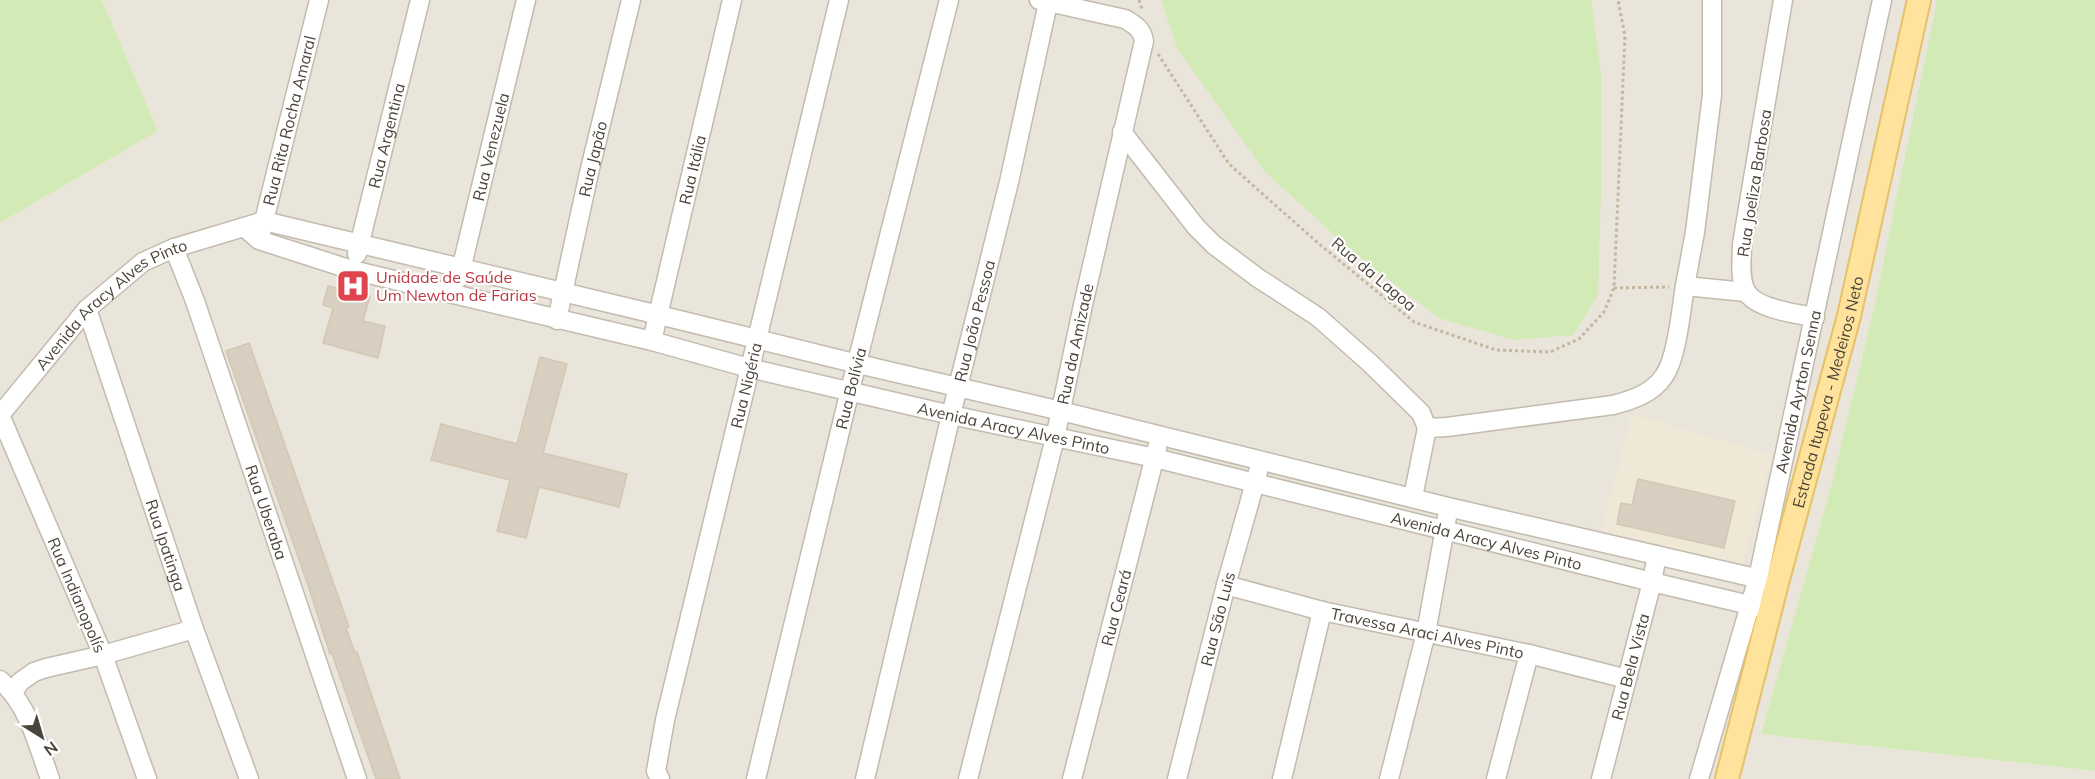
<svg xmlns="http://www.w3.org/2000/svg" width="2095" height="779" viewBox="0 0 2095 779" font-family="Mulish,sans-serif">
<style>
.residential{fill:#eae5da}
.education{fill:#efe8d6}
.green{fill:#d2eab5}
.building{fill:#d8cfc1;stroke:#d3c7b4;stroke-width:1.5}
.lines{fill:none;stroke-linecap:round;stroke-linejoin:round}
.minor-casing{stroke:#c2bbae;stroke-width:21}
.major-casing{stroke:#e6c16a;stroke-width:26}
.path{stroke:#c4b79f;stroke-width:3;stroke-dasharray:3 3;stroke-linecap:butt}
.minor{stroke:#fff;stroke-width:18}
.major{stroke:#ffe39c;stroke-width:22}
.labels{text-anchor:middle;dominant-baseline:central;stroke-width:4.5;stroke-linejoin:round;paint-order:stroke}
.street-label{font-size:16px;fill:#4b4439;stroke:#fff}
.health-label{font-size:16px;fill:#be3a42;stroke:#fff;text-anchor:start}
</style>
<rect width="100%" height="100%" fill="#f6f3ec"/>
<path class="residential" d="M102,0H1937L1874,307L1831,487L1761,734L2095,771V779H0V223L158,131Z"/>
<path class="education" d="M1632,414L1772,455L1742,566L1601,530Z"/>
<path class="green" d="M0,0H102L158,131L0,223Z
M1161,0H1591L1601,73V190L1598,295L1573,335L1514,340L1439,318L1354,253L1265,172L1177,48Z
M1937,0H2095V771L1761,734L1831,487L1874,307Z"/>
<path class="building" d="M328,286L370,296L363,321L385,326L378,358L323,343L333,308L323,305Z
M249,343L344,613L349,627L346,628L355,653L357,652L400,779H376L332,654H330L309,588L226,351Z
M540,357L567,364L543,453L627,474L619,507L539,487L526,538L497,531L510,480L431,460L441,424L517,444Z
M1638,479L1735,501L1724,548L1617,524L1621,503L1632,505Z"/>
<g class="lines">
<defs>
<g id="minor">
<path d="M1783,0L1742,244C1742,258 1739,278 1746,291C1755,309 1797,314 1815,317"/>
<path d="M1122,132L1196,227L1214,245L1258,278L1318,317L1371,364L1421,413L1427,428L1413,497"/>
<path id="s1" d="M244,227L259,240L352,270L652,341L749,368L951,415L1155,458L1652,582L1771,610"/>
<path id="s2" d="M261,233L319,0"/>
<path id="s3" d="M174,248L195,301L357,779"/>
<path id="s4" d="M357,254L420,0"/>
<path id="s5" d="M459,278L526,0"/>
<path d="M1685,286L1695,232L1712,95V0"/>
<path id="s6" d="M87,309L194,629L249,779"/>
<path id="s7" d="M557,320L589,173L631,0"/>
<path id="s8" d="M652,341L732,0"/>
<path d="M1427,428L1447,427L1613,405C1632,400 1652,394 1664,376C1677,358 1681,310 1685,286L1746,292"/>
<path id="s9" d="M1226,585L1322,611L1529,654L1627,679"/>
<path d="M0,680C29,706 37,743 50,779"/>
<path d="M13,692L20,682L34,672L46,668L103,655L194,629"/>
<path id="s10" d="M147,779L103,655L0,415L87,309L143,262L174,248L264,221L659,315L858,364L1061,411L1448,507L1777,583"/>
<path id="s11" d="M660,779L656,771L665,720L839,0"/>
<path id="s12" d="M756,779L850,390L949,0"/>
<path id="s13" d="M865,779L951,415L1009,182L1048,3"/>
<path id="s14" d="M968,779L1055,438L1083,305L1144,41C1142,29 1135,25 1125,19L1039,0"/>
<path id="s15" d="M1072,779L1157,448"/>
<path id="s16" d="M1177,779L1226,585L1258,472"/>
<path d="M1282,779L1322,611"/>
<path d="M1389,779L1426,633L1447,517"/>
<path d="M1496,779L1529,654"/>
<path id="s17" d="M1601,779L1652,582L1657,555"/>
<path id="s18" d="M1699,779L1758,578L1882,0"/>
</g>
<g id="major">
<path id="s19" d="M1727,779L1777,583L1849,316L1919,0"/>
</g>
</defs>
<use href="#minor" class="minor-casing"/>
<use href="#major" class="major-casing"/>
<path class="path" d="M1139,0L1142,9
M1158,54L1229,164L1318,243L1414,322L1496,350L1550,352L1579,339L1604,312L1614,288L1625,36L1618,0
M1614,288L1669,287"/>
<use href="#minor" class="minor"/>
<use href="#major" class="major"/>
</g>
<defs>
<symbol id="hospital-square" viewBox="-11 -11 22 22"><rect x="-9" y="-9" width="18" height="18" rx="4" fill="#e0444e" stroke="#fff"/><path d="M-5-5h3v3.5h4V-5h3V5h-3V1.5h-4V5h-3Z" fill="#fff"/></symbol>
</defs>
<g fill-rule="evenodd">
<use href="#hospital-square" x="334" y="267" width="38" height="38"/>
</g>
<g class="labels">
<g class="street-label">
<text stroke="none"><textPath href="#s2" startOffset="116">Rua Rita Rocha Amaral</textPath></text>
<text stroke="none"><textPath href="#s4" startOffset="122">Rua Argentina</textPath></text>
<text stroke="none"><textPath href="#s5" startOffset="135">Rua Venezuela</textPath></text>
<text stroke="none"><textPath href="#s7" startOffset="165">Rua Japão</textPath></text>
<text stroke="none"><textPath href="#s8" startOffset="176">Rua Itália</textPath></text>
<text transform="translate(1754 183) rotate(-81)">Rua Joeliza Barbosa</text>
<text transform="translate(1374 274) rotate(40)">Rua da Lagoa</text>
<text stroke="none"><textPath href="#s10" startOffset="552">Avenida Aracy Alves Pinto</textPath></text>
<text stroke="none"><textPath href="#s13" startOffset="471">Rua João Pessoa</textPath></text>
<text stroke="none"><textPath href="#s14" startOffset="448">Rua da Amizade</textPath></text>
<text stroke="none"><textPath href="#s11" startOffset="405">Rua Nigéria</textPath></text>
<text stroke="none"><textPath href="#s12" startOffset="402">Rua Bolívia</textPath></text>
<text stroke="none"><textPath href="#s19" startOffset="400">Estrada Itupeva - Medeiros Neto</textPath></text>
<text stroke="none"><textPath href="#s18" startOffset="400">Avenida Ayrton Senna</textPath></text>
<text stroke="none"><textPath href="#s1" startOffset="798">Avenida Aracy Alves Pinto</textPath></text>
<text stroke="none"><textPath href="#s3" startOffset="280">Rua Uberaba</textPath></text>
<text stroke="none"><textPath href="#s1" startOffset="1284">Avenida Aracy Alves Pinto</textPath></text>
<text stroke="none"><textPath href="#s6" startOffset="249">Rua Ipatinga</textPath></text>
<text transform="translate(77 595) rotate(67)">Rua Indianopolís</text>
<text stroke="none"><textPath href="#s15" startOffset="177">Rua Ceará</textPath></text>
<text stroke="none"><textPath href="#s16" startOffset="165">Rua São Luis</textPath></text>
<text stroke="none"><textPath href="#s9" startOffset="207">Travessa Araci Alves Pinto</textPath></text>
<text stroke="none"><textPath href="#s17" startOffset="116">Rua Bela Vista</textPath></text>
</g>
<g class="health-label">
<text x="376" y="277">Unidade de Saúde<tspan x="376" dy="18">Um Newton de Farias</tspan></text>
</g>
</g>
<g transform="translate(42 737) rotate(143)" stroke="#ffffff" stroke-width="4.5" paint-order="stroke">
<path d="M0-4.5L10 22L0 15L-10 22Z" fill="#4b4439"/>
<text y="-9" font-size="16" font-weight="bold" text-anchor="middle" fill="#4b4439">N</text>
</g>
</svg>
